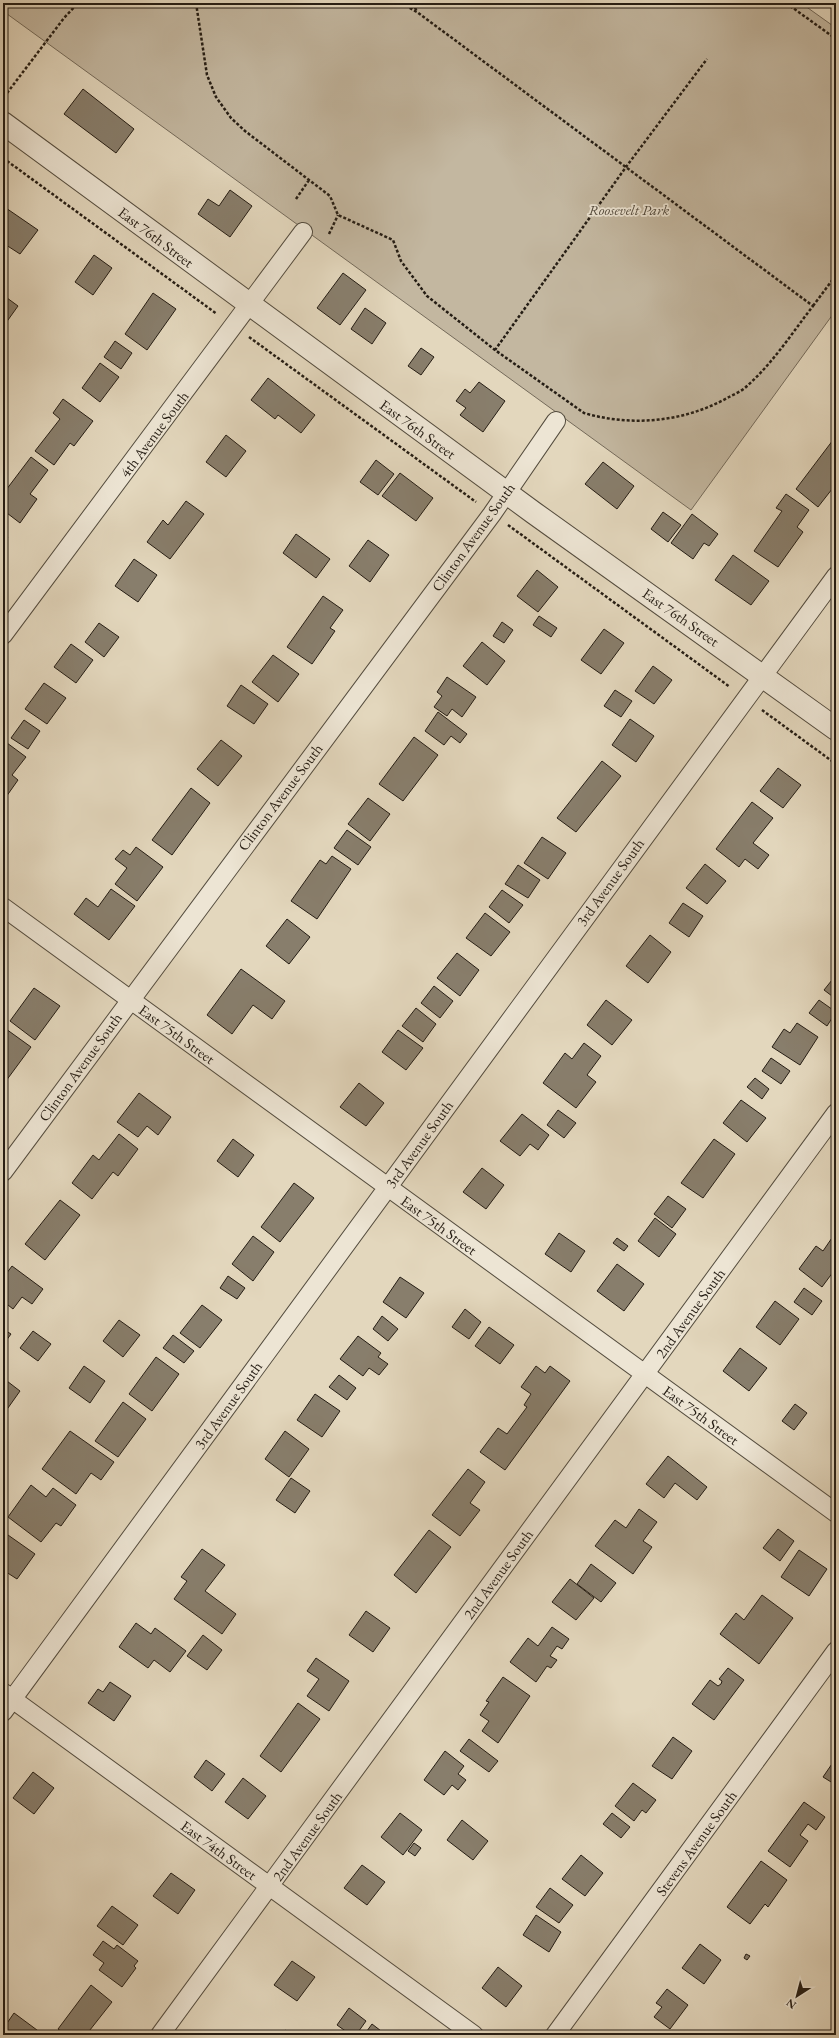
<svg xmlns="http://www.w3.org/2000/svg" width="839" height="2038" viewBox="0 0 839 2038" font-family="'EB Garamond',serif">
<style>
.green{fill:#c3b7a0;stroke:#746a5a}
.building{fill:#887e6c;stroke:#251d14}
.lines{fill:none;stroke-linecap:round;stroke-linejoin:round}
.minor-casing{stroke:#544c3e;stroke-width:20}
.tertiary-casing{stroke:#544c3e;stroke-width:24}
.path{stroke:#251d14;stroke-width:2.5;stroke-dasharray:3 2;stroke-linecap:butt}
.minor{stroke:#ede5d4;stroke-width:18}
.tertiary{stroke:#ede5d4;stroke-width:22}
.labels{text-anchor:middle;dominant-baseline:central;stroke-width:3.5;stroke-linejoin:round;paint-order:stroke}
.park-label{font-size:15px;font-style:italic;fill:#544b3e;stroke:#ede5d4}
.street-label{font-size:15px;fill:#251d14;stroke:#ede5d4}
</style>
<rect width="100%" height="100%" fill="#e3d7bd"/>
<filter id="stains"><feTurbulence type="fractalNoise" baseFrequency=".005" numOctaves="4"/><feColorMatrix values="0 0 0 0 .2 0 0 0 0 .09 0 0 0 0 .02 0 0 0 .5 -.17"/></filter>
<radialGradient id="worn" r=".72"><stop offset=".6" stop-color="#630" stop-opacity="0"/><stop offset="1" stop-color="#630" stop-opacity=".3"/></radialGradient>
<path class="green" d="M3,3H801L836,28V310L691,510L3,11Z"/>
<path class="building" d="M83,89L134,129L116,153L64,114Z
M230,190L252,206L230,237L198,214L208,199L219,206Z
M3,206L38,230L20,254L3,243Z
M94,255L112,268L93,295L75,282Z
M343,273L366,290L340,325L317,308Z
M153,293L176,309L147,350L125,334Z
M3,295L18,306L3,327Z
M365,308L386,323L372,344L351,329Z
M115,341L132,353L121,369L104,357Z
M421,348L434,357L421,375L408,366Z
M100,363L119,377L100,402L82,388Z
M268,378L315,415L301,433L278,415L275,419L251,400Z
M479,382L505,401L483,432L460,415L466,408L456,401L465,389L470,393Z
M63,399L93,421L74,446L70,443L54,465L35,451L60,419L53,413Z
M226,435L246,451L226,477L206,462Z
M833,440L836,442V463L831,469L836,472V484L818,507L796,489Z
M31,457L48,470L30,494L37,499L20,523L3,510V494Z
M376,460L394,474L378,495L360,482Z
M603,462L634,486L617,509L585,484Z
M400,473L433,498L416,521L382,496Z
M786,494L809,510L797,527L803,532L778,567L754,551L782,511L776,508Z
M186,501L204,514L170,559L147,542L163,520L168,525Z
M663,512L681,525L668,542L651,529Z
M692,514L718,534L709,546L704,543L693,559L671,543Z
M3,534L8,537L3,543Z
M296,534L330,559L316,578L283,553Z
M368,540L389,555L370,582L349,566Z
M733,555L769,581L751,605L715,580Z
M134,559L157,575L138,602L115,586Z
M537,570L558,587L538,612L517,596Z
M323,596L343,610L330,628L335,631L312,664L287,647Z
M539,616L557,628L551,637L533,625Z
M502,622L513,630L504,643L493,636Z
M99,623L119,637L104,657L85,642Z
M604,629L624,643L601,674L581,660Z
M482,642L505,661L487,685L463,666Z
M71,644L93,660L76,683L54,667Z
M273,655L299,674L278,702L252,682Z
M653,666L672,680L654,704L635,691Z
M447,677L476,697L462,717L452,709L447,716L434,707L442,696L437,692Z
M44,683L66,698L47,724L25,709Z
M241,685L268,704L254,724L227,706Z
M615,690L632,701L621,717L604,706Z
M438,712L467,734L460,743L451,736L444,745L425,731Z
M630,719L654,736L636,762L612,745Z
M24,720L40,731L28,749L11,738Z
M414,737L438,755L403,801L379,784Z
M3,740L26,757L12,775L18,780L6,797L3,795Z
M221,740L242,756L218,786L197,769Z
M602,761L621,776L576,832L557,818Z
M778,768L801,785L783,808L760,791Z
M191,788L210,803L172,855L152,840Z
M368,798L390,814L370,841L348,824Z
M752,802L773,818L753,843L769,855L758,869L745,859L739,867L716,849Z
M3,809L7,812L3,817Z
M347,830L371,847L358,865L334,848Z
M542,837L566,853L548,879L524,863Z
M136,847L163,867L137,901L115,884L127,868L115,859L123,850L130,855Z
M332,856L351,869L317,919L291,901L320,860L326,864Z
M705,864L726,881L707,904L686,888Z
M518,865L540,880L528,898L505,884Z
M111,889L135,906L109,940L74,914L86,898L98,907Z
M502,890L523,905L509,923L489,907Z
M683,903L703,916L689,937L669,923Z
M485,913L510,932L491,956L466,938Z
M287,919L310,937L289,964L266,946Z
M650,935L671,952L648,983L626,966Z
M457,953L479,970L460,996L437,978Z
M241,969L285,1001L272,1019L253,1005L232,1034L207,1015Z
M836,975V999L824,990Z
M434,986L453,1001L440,1018L421,1003Z
M34,988L60,1006L35,1040L10,1021Z
M606,1000L632,1020L612,1045L587,1025Z
M819,1000L836,1012L827,1026L809,1013Z
M416,1008L436,1024L423,1042L402,1026Z
M797,1023L818,1037L800,1065L772,1047L784,1029L790,1033Z
M6,1029L31,1047L3,1085V1033Z
M398,1030L423,1048L406,1070L382,1052Z
M584,1043L601,1056L587,1075L596,1082L576,1108L543,1083L565,1053L572,1059Z
M771,1058L790,1071L781,1084L762,1071Z
M755,1078L769,1089L762,1099L747,1087Z
M359,1083L384,1103L366,1126L340,1107Z
M139,1093L171,1117L158,1135L147,1126L138,1137L117,1122Z
M741,1100L766,1118L747,1142L723,1123Z
M558,1110L576,1123L564,1138L547,1125Z
M522,1114L549,1135L538,1150L530,1144L520,1156L500,1141Z
M119,1134L138,1149L118,1176L113,1172L92,1199L72,1183L93,1155L99,1160Z
M233,1139L254,1155L238,1177L217,1161Z
M714,1139L735,1154L703,1198L681,1183Z
M482,1168L504,1185L486,1209L463,1192Z
M294,1183L314,1198L280,1242L261,1227Z
M668,1196L686,1209L672,1228L654,1214Z
M60,1200L80,1215L45,1260L25,1244Z
M655,1218L676,1234L659,1257L638,1241Z
M836,1232V1254L833,1258L836,1261V1268L822,1287L799,1269L816,1246L823,1251Z
M559,1233L585,1251L571,1272L545,1254Z
M253,1236L274,1252L253,1281L232,1264Z
M617,1238L628,1246L624,1251L613,1243Z
M617,1264L644,1284L624,1311L597,1291Z
M12,1266L43,1289L32,1304L22,1297L13,1309L3,1301V1278Z
M228,1276L245,1288L237,1299L220,1288Z
M400,1277L424,1293L406,1318L383,1302Z
M804,1288L822,1301L812,1315L794,1302Z
M775,1301L799,1319L780,1345L756,1327Z
M202,1305L222,1320L200,1348L180,1333Z
M465,1309L481,1322L469,1339L452,1327Z
M382,1316L398,1329L388,1341L373,1329Z
M119,1320L140,1335L123,1357L103,1341Z
M489,1327L514,1345L500,1364L475,1346Z
M3,1329L11,1334L3,1345Z
M33,1331L51,1344L38,1361L20,1348Z
M173,1335L194,1351L184,1363L163,1348Z
M358,1336L381,1353L378,1357L388,1364L379,1375L369,1368L363,1376L340,1359Z
M740,1348L767,1368L749,1391L723,1371Z
M156,1357L179,1374L152,1411L129,1394Z
M84,1366L105,1381L90,1403L69,1388Z
M536,1366L545,1373L550,1366L570,1381L505,1470L480,1452L498,1428L507,1434L527,1407L524,1405L531,1394L521,1387Z
M339,1375L356,1388L347,1400L329,1387Z
M3,1378L20,1391L3,1415Z
M315,1394L340,1411L322,1437L297,1420Z
M123,1402L146,1419L118,1457L95,1441Z
M795,1404L807,1413L794,1430L782,1421Z
M70,1431L114,1462L101,1480L91,1473L76,1494L42,1469Z
M285,1431L309,1449L289,1477L265,1459Z
M668,1456L707,1487L697,1500L675,1483L664,1498L646,1484Z
M468,1469L485,1482L470,1503L480,1510L460,1536L432,1515Z
M291,1478L310,1491L295,1513L276,1500Z
M31,1485L46,1497L53,1488L76,1505L61,1526L56,1523L41,1542L8,1517Z
M639,1509L657,1522L643,1541L652,1547L633,1574L595,1546L615,1520L626,1528Z
M778,1529L794,1541L780,1561L763,1548Z
M429,1530L451,1547L416,1593L394,1575Z
M8,1535L35,1554L17,1579L3,1570V1551L5,1548L3,1547V1542Z
M202,1549L225,1565L205,1591L236,1614L222,1634L174,1599L187,1581L181,1577Z
M799,1550L827,1569L809,1596L781,1577Z
M591,1564L616,1583L601,1602L577,1584Z
M570,1579L594,1598L576,1620L552,1602Z
M762,1595L793,1618L759,1664L720,1634L736,1613L744,1620Z
M366,1611L390,1628L373,1652L349,1635Z
M136,1623L151,1634L155,1628L186,1651L170,1672L154,1660L148,1668L119,1647Z
M552,1627L569,1639L562,1649L557,1646L550,1656L557,1660L551,1668L547,1666L536,1682L510,1662L528,1638L538,1646Z
M203,1635L222,1650L207,1670L187,1656Z
M316,1658L349,1681L329,1711L307,1696L319,1679L307,1671Z
M728,1668L744,1680L714,1720L692,1704L710,1680L718,1686L721,1684L722,1681L719,1679Z
M503,1677L530,1696L498,1743L482,1731L489,1721L480,1715L489,1702L486,1701Z
M110,1682L131,1696L114,1721L88,1703L98,1689L103,1692Z
M298,1703L320,1719L281,1772L260,1756Z
M673,1737L692,1751L672,1779L652,1766Z
M469,1739L498,1761L489,1772L460,1751Z
M445,1751L464,1766L458,1774L466,1780L458,1790L452,1785L444,1795L424,1780Z
M836,1758V1785L823,1777Z
M206,1760L225,1774L212,1791L194,1777Z
M33,1772L54,1788L34,1814L13,1798Z
M243,1778L266,1796L248,1819L225,1802Z
M633,1783L656,1800L646,1813L642,1810L634,1821L615,1806Z
M804,1802L825,1817L816,1830L808,1824L800,1835L808,1841L790,1867L768,1851Z
M400,1813L422,1830L403,1855L381,1837Z
M612,1813L630,1827L621,1838L603,1824Z
M462,1820L488,1841L473,1860L447,1840Z
M414,1843L421,1848L415,1856L408,1851Z
M581,1855L603,1873L585,1896L562,1879Z
M761,1861L787,1880L768,1907L765,1904L750,1924L727,1907Z
M362,1865L385,1882L367,1905L344,1888Z
M171,1873L195,1890L178,1914L153,1896Z
M550,1888L573,1905L559,1923L536,1907Z
M112,1906L138,1925L123,1945L97,1926Z
M536,1915L561,1932L549,1952L523,1935Z
M103,1941L114,1949L117,1945L138,1961L134,1966L136,1968L122,1987L99,1970L104,1963L93,1955Z
M700,1944L721,1960L704,1984L682,1968Z
M746,1954L750,1956L747,1960L744,1958Z
M292,1961L315,1977L297,2001L274,1985Z
M498,1967L522,1986L506,2007L482,1988Z
M91,1985L112,2002L86,2035H66L58,2029Z
M667,1989L688,2005L670,2029L654,2017L662,2007L656,2003Z
M349,2008L366,2021L356,2035H351L337,2025Z
M14,2013L41,2033L40,2035H3V2029Z
M372,2024L385,2034V2035H364Z
M285,2030L292,2035H281Z"/>
<g class="lines">
<defs>
<path id="minor" d="M3,635L303,232
M3,907L836,1513
M3,1172L492,514L556,421
M4,1693L474,2035
M3,1712L836,576
M160,2035L836,1113
M555,2035L836,1651"/>
<path id="tertiary" d="M3,123L534,513L836,729"/>
</defs>
<use href="#minor" class="minor-casing"/>
<use href="#tertiary" class="tertiary-casing"/>
<path class="path" d="M196,3L207,75L216,97L231,118L245,131L330,196L338,215L393,240L401,261L427,296L495,350
M401,3L417,12L813,306C792,333 773,363 747,386C742,391 735,394 729,397C685,422 632,427 584,413L495,350L626,167L707,59
M413,3L417,12
M786,3L832,36L836,41
M4,97L64,18L78,3
M3,158L217,314
M296,199L309,180
M329,234L338,215
M813,306L836,275
M249,337L476,502
M508,525L730,687
M762,710L836,764"/>
<use href="#minor" class="minor"/>
<use href="#tertiary" class="tertiary"/>
</g>
<g class="labels">
<g class="park-label">
<text x="629" y="209">Roosevelt Park</text>
</g>
<g class="street-label">
<text transform="translate(156 237) rotate(37)">East 76th Street</text>
<text transform="translate(418 429) rotate(36)">East 76th Street</text>
<text transform="translate(154 434) rotate(-53)">4th Avenue South</text>
<text transform="translate(473 537) rotate(-54)">Clinton Avenue South</text>
<text transform="translate(681 617) rotate(35)">East 76th Street</text>
<text transform="translate(280 797) rotate(-53)">Clinton Avenue South</text>
<text transform="translate(610 882) rotate(-54)">3rd Avenue South</text>
<text transform="translate(177 1034) rotate(36)">East 75th Street</text>
<text transform="translate(80 1067) rotate(-54)">Clinton Avenue South</text>
<text transform="translate(419 1144) rotate(-54)">3rd Avenue South</text>
<text transform="translate(439 1225) rotate(36)">East 75th Street</text>
<text transform="translate(690 1313) rotate(-54)">2nd Avenue South</text>
<text transform="translate(228 1405) rotate(-54)">3rd Avenue South</text>
<text transform="translate(701 1415) rotate(36)">East 75th Street</text>
<text transform="translate(498 1574) rotate(-54)">2nd Avenue South</text>
<text transform="translate(307 1836) rotate(-54)">2nd Avenue South</text>
<text transform="translate(696 1843) rotate(-54)">Stevens Avenue South</text>
<text transform="translate(219 1850) rotate(36)">East 74th Street</text>
</g>
</g>
<rect width="839" height="2038" fill="none" stroke="#e3d7bd" stroke-width="16"/>
<rect x="4" y="4" width="831" height="2030" fill="none" stroke="#251d14" stroke-width="2"/>
<rect x="8" y="8" width="823" height="2022" fill="none" stroke="#251d14"/>
<g transform="translate(797 1996) rotate(216)" stroke="#ede5d4" stroke-width="3" paint-order="stroke">
<path d="M0-3L7 15L0 10L-7 15Z" fill="#251d14"/>
<text y="-6" font-size="11" font-weight="bold" text-anchor="middle" fill="#251d14">N</text>
</g>
<rect width="100%" height="100%" filter="url(#stains)"/>
<rect width="100%" height="100%" fill="url(#worn)"/>
</svg>
